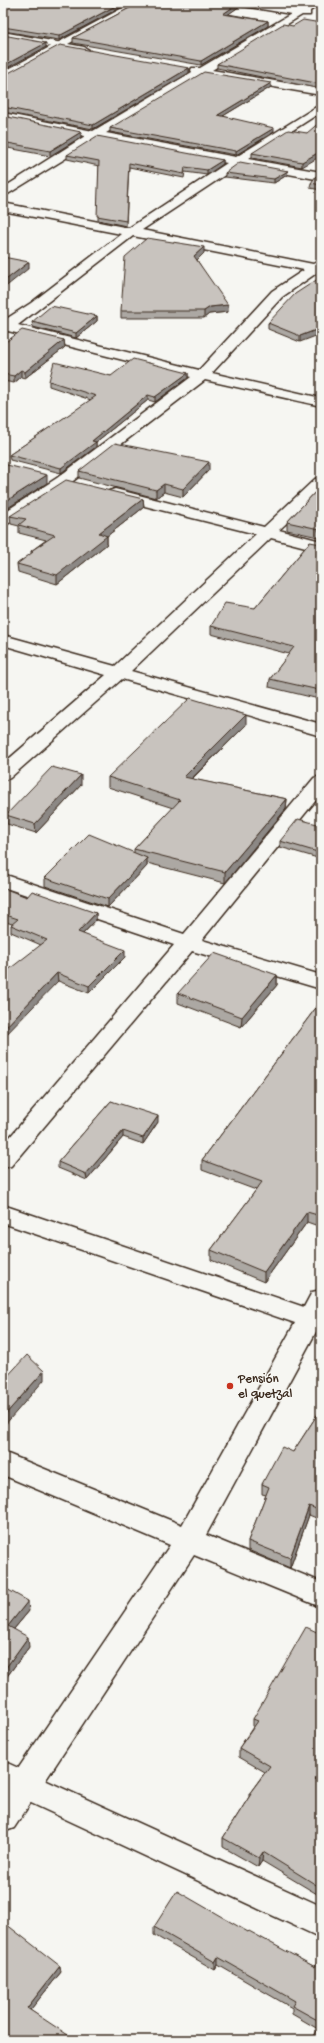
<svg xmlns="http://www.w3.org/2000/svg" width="324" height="2043" viewBox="0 0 324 2043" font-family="'Gochi Hand',sans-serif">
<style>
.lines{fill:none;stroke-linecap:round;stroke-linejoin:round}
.street-casing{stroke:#3b2a1e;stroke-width:3}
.secondary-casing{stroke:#3b2a1e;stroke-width:3}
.street{fill:#f6f6f2;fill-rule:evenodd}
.secondary{fill:#f6f6f2;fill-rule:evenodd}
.wall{fill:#aca8a3;stroke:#3b2a1e}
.shaded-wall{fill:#8c8885;stroke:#3b2a1e}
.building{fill:#c8c3be;stroke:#3b2a1e}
.poi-dot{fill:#c8321e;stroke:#f6f6f2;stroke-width:1.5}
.labels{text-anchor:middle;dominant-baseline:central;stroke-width:3;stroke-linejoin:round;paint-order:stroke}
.poi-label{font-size:13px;fill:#3b2a1e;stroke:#f6f6f2;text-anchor:start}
</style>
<rect width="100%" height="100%" fill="#f6f6f2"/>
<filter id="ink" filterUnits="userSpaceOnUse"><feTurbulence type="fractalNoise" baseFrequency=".025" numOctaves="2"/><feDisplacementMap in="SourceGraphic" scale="8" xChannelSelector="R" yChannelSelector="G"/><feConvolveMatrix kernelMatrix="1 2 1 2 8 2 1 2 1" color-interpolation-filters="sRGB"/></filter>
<g filter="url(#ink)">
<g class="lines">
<defs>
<path id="street" d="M238,3H262L299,9L309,3H321L310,11V15H302L212,70L321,89V95L204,75L106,133L236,157L321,104V112L248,159L321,172V180L240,165L142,230L313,264L321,260V273L318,272L282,297L212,373L321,398V406L205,380L69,484L9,523L3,525V513L57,478L191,377L8,331L3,332V321L31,303L121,234L3,211V203L129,228L227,163L97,139L3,197V188L85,136L3,119V113L93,131L192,72L191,70L192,68H200L291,14L243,6ZM133,236L304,270L272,291L199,370L18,325Z
M3,32L84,47L89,50L84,53L3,38Z
M321,477V491L279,530L321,541V551L271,538L131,671L321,724V736L122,679L10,778L3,780V764L106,675L3,645V635L115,666L256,534L109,497L107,494L109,491L115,489L264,527L315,479Z
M321,776V794L202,940L321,975V989L192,951L11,1166L3,1168V1145L174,945L3,887V874L184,934L314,778Z
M3,1205L304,1307L312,1292L321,1290V1332L317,1330L206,1535L321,1582V1607L194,1555L14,1828L3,1832V1791L170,1545L3,1475V1452L182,1525L295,1323L3,1223Z"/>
<path id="secondary" d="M132,3H144L3,79V72Z
M3,1761L321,1906V1938L3,1790Z"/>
</defs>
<use href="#street" class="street-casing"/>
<use href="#secondary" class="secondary-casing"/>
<use href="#street" class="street"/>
<use href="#secondary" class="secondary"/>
</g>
<path class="wall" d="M3,3H129L59,40L3,31Z
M139,3H240V6L228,14L268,21V26L201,65L73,43V38Z
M321,23V89L217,68V64L293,26Z
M189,68V73L93,129L3,112V76Z
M271,87L223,116L274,132L236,155L110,132V128Z
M3,116L81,137L50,156L8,148L3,151Z
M307,133L302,167L252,158V153Z
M67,155L223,160V164L207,175L185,172L184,178L129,167L126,226L98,220L99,166L67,159Z
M288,171L287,175L274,183L225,177V173Z
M321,176V190L310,188L311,183Z
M204,253L197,260L228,312L209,314L204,318H121V311Z
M321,277L300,342L268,329V323Z
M97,316V321L76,338L33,327L32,322Z
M64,340L65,347L25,378L21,377L14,383L3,381V344Z
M188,373V378L155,402L148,400L96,442V447L61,473L10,460L9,455L91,400L49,386V381L111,376Z
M209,470L183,497L164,492L156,498L79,478V471Z
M321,486V540L318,539V537L287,530V522Z
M143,499L144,507L107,536V544L57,584L18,572L17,564L31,554V551L46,540L19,533V526L11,524L10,516Z
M310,542L321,696L319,699L269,687L270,679L289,654L211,634V626L255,608Z
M246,725L192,779L287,799L286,809L225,883L147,863V866L108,907L45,886V878L134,853V849L173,808L108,787V777Z
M81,785L36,833L7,824L6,815Z
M321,825V859L280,847V841Z
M3,888L27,897L96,913V920L83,934L125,957L89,993L58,981L41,945L11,932V925L12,924L3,921Z
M277,975V985L241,1027L178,1003V993Z
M321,1001V1227L307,1222L264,1282L211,1260V1250L256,1190L202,1170V1160Z
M111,1101L158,1122L143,1144L123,1137L87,1180L58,1168V1162Z
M321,1409V1520L309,1515L290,1568L248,1550V1541L266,1495L262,1494V1484L293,1452Z
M3,1587L29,1611L14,1629L29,1647L5,1679L3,1678Z
M321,1634V1779L319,1782H321V1887L317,1894L262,1861L258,1867L223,1847V1838L249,1797V1794L265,1772L239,1757V1748L253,1727V1719Z
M3,1927L61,1972L30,2010L72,2040H3Z
M154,1927L248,1932L315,1967L321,1962V2040L318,2029L292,2014V2008L218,1965L215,1970L154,1935Z"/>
<path class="shaded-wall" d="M121,3H129L59,40V36Z
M239,3H240V6L223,18V14Z
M268,21V26L201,65V61Z
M46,43V47L3,70V66Z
M189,68V73L93,129V125Z
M271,83V87L218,119V115Z
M274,128V132L236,155V151Z
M81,132V137L50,156V151Z
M8,143V148L3,151V146Z
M321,151V156L302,167V162Z
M223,160V164L207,175V170Z
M288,171L287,175L274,183V179Z
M204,247V253L194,263V256Z
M29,262V268L3,289V282Z
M228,305V312L209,314L204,318V311L210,307Z
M97,316V321L76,338V333Z
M321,328V334L300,342V336Z
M64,340L65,347L25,378V372Z
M21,370V377L14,383V376Z
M188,373V378L155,402V397Z
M148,395V400L96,442V447L61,473V468L92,441Z
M209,462V470L183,497V489Z
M47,475V483L3,511V503Z
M164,484V492L156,498V490Z
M143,499L144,507L107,536V544L57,584V575L99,533Z
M321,688V696L319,699V690Z
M246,715V725L183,787L184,777Z
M81,775V785L36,833L35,824Z
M287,799L286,809L225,883V872Z
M147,858V866L108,907V899Z
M96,913V920L78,939V932Z
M125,950V957L89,993V986Z
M57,973L58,981L3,1038V1030Z
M277,975V985L241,1027L242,1017Z
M158,1116V1122L143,1144V1138Z
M123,1131V1137L87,1180L86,1174Z
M307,1212V1222L264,1282V1272Z
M44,1371V1380L3,1427V1417Z
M309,1506V1515L290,1568V1558Z
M28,1601L29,1611L8,1636V1626Z
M28,1637L29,1647L5,1679V1669Z
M321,1772V1779L315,1788V1779Z
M263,1852L262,1861L258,1867L259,1858Z
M321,1880V1887L317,1894L318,1886Z
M218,1957V1965L215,1970V1962Z
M60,1966L61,1972L27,2014V2008Z"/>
<path class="building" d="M3,3H121L59,36L3,27Z
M139,3H239L223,14L268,21L201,61L73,38Z
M303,20L321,23V84L217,64L283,24L293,26Z
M3,35L46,43L3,66Z
M60,45L189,68L93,125L3,107V76Z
M204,72L271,83L218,115L274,128L236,151L110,128Z
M3,116L81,132L50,151L8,143L3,146Z
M321,121V151L302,162L252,153L288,130L307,133Z
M97,136L223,160L207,170L185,167L184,174L129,163L126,221L97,216L99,161L67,155Z
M240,162L288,171L274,179L225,173Z
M316,176H321V185L311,183Z
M147,238L204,247L194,256L228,305L210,307L204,311H121L125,257Z
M3,257L29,262L3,282Z
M321,277V328L300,336L268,323L295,294Z
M51,306L97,316L76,333L32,322Z
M22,330L64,340L25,372L21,370L14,376L3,374V344Z
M133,359L188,373L155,397L148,395L92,441L96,442L61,468L9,455L96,396L49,381L54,362L111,376Z
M115,443L209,462L183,489L164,484L156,490L79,471Z
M3,464L47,475L3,503Z
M66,480L143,499L99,533L107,536L57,575L17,564L33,552L31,551L55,535L19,525L26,519L10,516Z
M321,486V532L318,531L319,529L287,522Z
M310,542L321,544V688L319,690L270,679L294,647L211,626L225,603L255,608Z
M190,698L246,715L184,777L287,799L225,872L134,849L180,800L108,777Z
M52,767L81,775L35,824L6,815Z
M298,819L321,825V853L280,841Z
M89,834L147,858L108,899L45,878Z
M3,888L27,897L32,891L96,913L78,932L125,950L89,986L57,973L3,1030V974L47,940L11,925L18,919L3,914Z
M214,953L277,975L242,1017L178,993Z
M321,1001V1216L307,1212L264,1272L211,1250L262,1182L202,1160Z
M111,1101L158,1116L143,1138L123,1131L86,1174L58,1162Z
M27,1355L44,1371L3,1417V1381Z
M321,1409V1511L309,1506L290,1558L248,1541L269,1487L262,1484L282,1447L293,1452Z
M3,1587L28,1601L8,1626L28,1637L5,1669L3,1668Z
M306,1627L321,1634V1772L315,1779L321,1782V1880L318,1886L263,1852L259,1858L223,1838L251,1794H249L270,1766L239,1748L258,1721L253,1719Z
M177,1891L248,1932L249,1931L315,1967L318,1960L321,1962V2022L292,2006L295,2001L218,1957L215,1962L154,1927Z
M6,1924L60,1966L27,2008L71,2037L69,2040H12L3,2034V1927Z
M321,2023V2040H312Z"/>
</g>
<circle class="poi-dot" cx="230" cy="1386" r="4"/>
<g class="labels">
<g class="poi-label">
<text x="238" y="1379">Pensión<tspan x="238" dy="15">el quetzal</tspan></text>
</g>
</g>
<rect width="324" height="2043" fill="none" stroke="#f6f6f2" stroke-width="16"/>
<rect x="8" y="8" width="308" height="2027" fill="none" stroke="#3b2a1e" stroke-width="1.5" filter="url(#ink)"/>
</svg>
